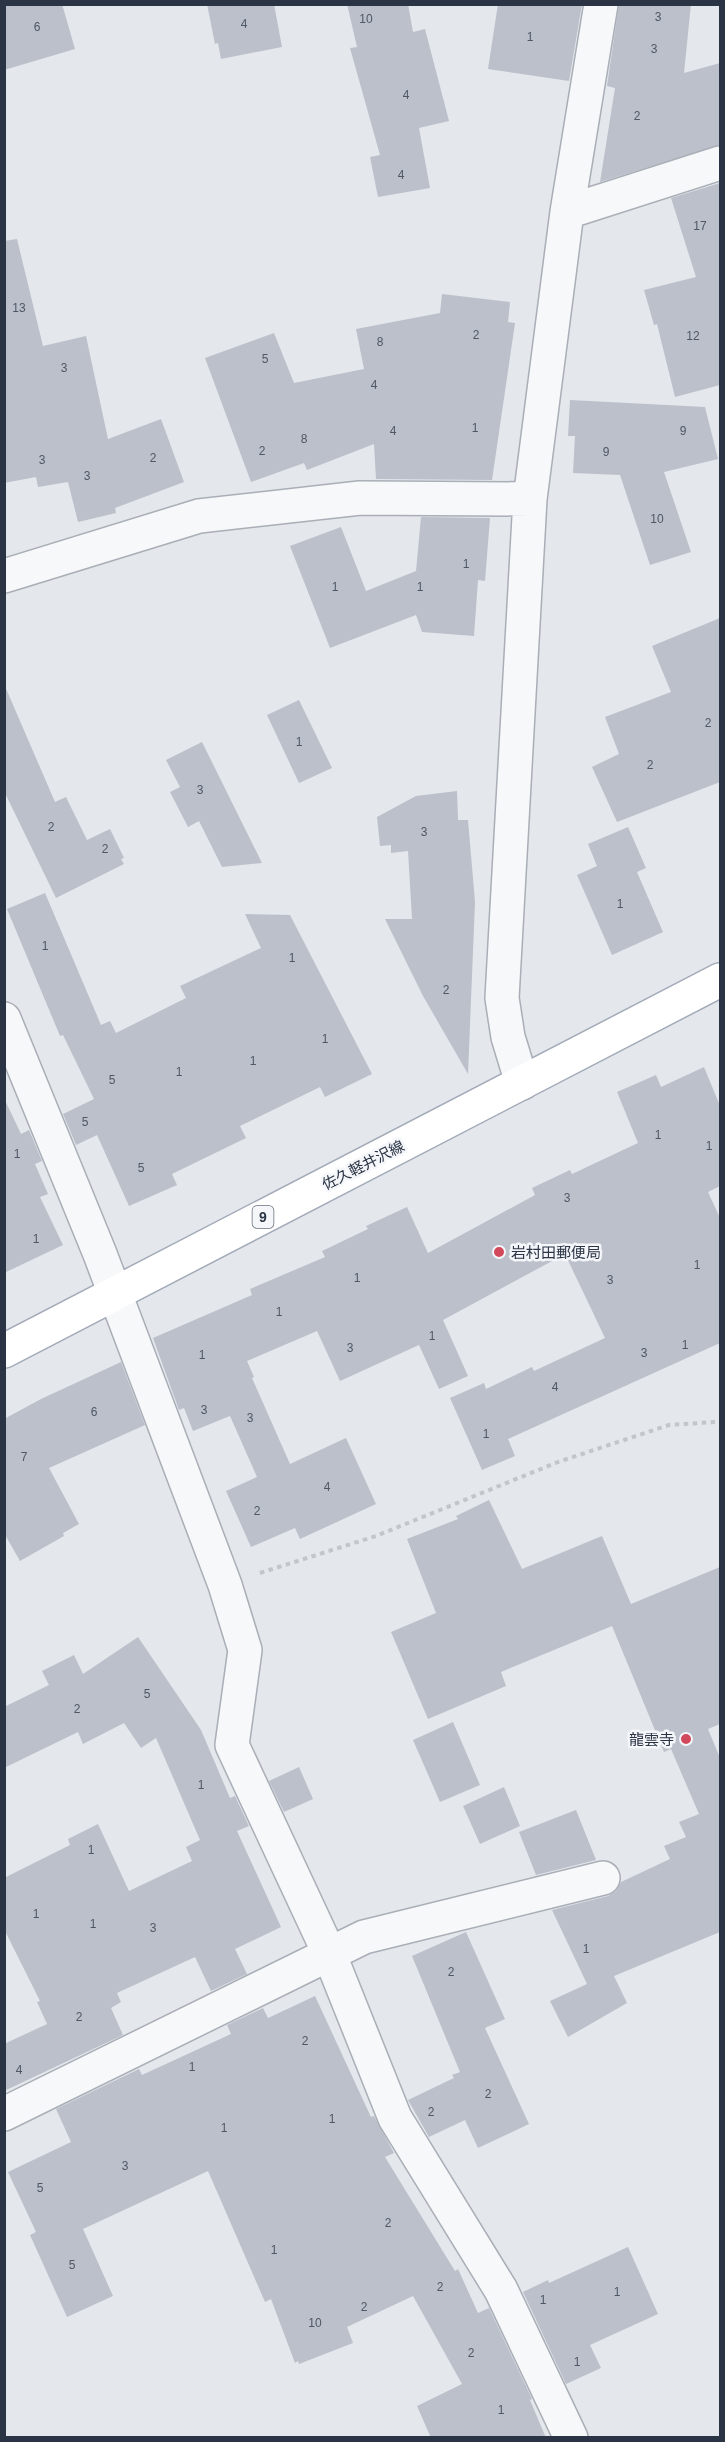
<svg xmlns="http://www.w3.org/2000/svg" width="725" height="2442" viewBox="0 0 725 2442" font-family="Helvetica,'Noto Sans JP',sans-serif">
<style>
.building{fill:#bbc0ca}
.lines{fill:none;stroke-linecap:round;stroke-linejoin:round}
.minor-casing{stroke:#a9aeb7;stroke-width:36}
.major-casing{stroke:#a3abb8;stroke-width:36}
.path{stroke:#c2c5cb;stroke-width:4;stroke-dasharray:4.5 4.5;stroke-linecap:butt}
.minor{stroke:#f7f8fa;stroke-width:33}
.major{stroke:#fff;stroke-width:33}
.poi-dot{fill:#d1495b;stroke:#f4f6f9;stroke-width:2}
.labels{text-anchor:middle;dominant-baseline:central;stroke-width:5;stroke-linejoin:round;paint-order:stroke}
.number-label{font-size:12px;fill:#4f5766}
.shield{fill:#f4f6f9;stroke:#676e7b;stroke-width:1.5}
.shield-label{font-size:14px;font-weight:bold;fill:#2b3445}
.street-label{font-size:15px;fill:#2b3445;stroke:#f4f6f9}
.poi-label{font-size:15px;fill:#2b3445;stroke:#f4f6f9;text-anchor:start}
</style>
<rect width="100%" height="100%" fill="#e4e7ec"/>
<path class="building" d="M4,4H62L75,49L4,70Z
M207,4H274L282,47L221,59L218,43L215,44Z
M347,4H408L413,32L425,29L449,121L419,128L430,188L378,197L370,157L380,155L350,48L357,47Z
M498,4H582L569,81L488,69Z
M619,4H691L684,73L720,63V145L600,182L615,88L607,86Z
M720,183V385L675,397L657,324L654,325L644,290L696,277L671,198Z
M17,239L43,346L86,336L108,439L161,419L184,482L115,508L116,513L78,522L68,482L38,487L36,477L4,483V241Z
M442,294L510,302L508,322L515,323L492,480L376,479L374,444L307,470L304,463L251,482L205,358L274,333L294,383L364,369L356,329L440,313Z
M570,400L705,407L718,459L664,472L691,552L650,565L620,475L573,473L575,436H568Z
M421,517L490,518L485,581L478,580L474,636L422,632L416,615L330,648L290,546L341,527L366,591L416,571Z
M720,618V782L617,822L592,767L619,754L605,717L671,692L652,646Z
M4,684L55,802L66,797L87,840L110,829L124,858L121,859L124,864L56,898L4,791Z
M299,700L332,768L299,783L267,715Z
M202,742L262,863L222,867L199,821L188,827L170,792L180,787L166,760Z
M457,791L458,820H468L475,902L468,1074L423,996L385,919H412L408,851L391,853V845L380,846L377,817L416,796Z
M628,827L646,868L637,872L663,932L612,955L577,875L597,866L588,844Z
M45,893L101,1025L110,1021L116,1033L186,998L180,986L261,948L245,914L290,915L372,1074L325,1097L320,1087L240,1126L246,1138L172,1174L177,1185L129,1206L97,1135L76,1145L63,1114L94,1099L63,1035L60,1036L7,909Z
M704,1067L720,1106V1186L708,1192L720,1218V1343L508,1439L515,1456L482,1470L450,1398L484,1383L486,1389L532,1367L534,1371L605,1338L565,1254L443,1320L468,1376L439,1389L419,1345L340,1381L317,1331L247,1361L254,1377L252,1378L290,1464L346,1438L376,1504L300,1539L295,1528L251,1547L226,1491L257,1477L230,1416L193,1431L184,1408L179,1410L153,1338L252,1295L250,1289L325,1257L322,1251L368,1229L366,1226L407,1207L428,1253L535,1195L532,1188L570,1170L572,1174L638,1143L617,1092L656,1075L661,1087Z
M4,1098L21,1134L29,1130L42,1161L35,1164L48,1194L40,1197L63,1245L4,1273Z
M121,1362L145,1425L49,1468L79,1524L63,1533L64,1536L20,1561L4,1533V1419L41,1399Z
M489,1500L522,1569L602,1536L631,1604L720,1567V1724L708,1729L720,1758V1932L614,1976L627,2003L568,2037L550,2001L587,1984L552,1910L608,1896L616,1891L621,1882L670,1859L664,1846L686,1837L679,1822L699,1814L671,1749L664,1752L612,1626L501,1672L506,1686L428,1719L391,1632L436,1613L407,1539L458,1519L456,1516Z
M138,1637L201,1730L230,1798L235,1796L249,1826L237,1831L281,1927L235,1949L247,1974L211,1991L195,1957L117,1993L121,2002L111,2008L123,2035L4,2091V2044L47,2024L37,2002L40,2001L4,1929V1878L70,1845L68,1839L98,1824L129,1891L192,1861L186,1847L200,1840L156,1738L141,1748L124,1723L83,1744L78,1732L4,1768V1707L49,1685L42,1671L74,1655L83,1674Z
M453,1722L480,1785L440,1802L413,1740Z
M299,1767L313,1799L284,1812L269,1781Z
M504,1787L520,1826L480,1844L463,1806Z
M576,1810L596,1860L536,1875L519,1832Z
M466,1932L505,2019L485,2028L529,2124L478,2148L465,2120L429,2137L408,2100L454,2078L452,2075L460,2072L412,1956Z
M315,1996L371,2117L374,2116L394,2153L385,2157L455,2271L458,2269L478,2313L489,2308L532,2399L530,2400L546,2438H431L417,2406L462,2384L413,2296L347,2327L353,2343L299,2364L298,2361L295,2363L271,2299L265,2302L208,2171L83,2229L113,2296L67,2317L30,2235L36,2232L8,2172L71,2142L56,2109L139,2069L142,2075L231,2034L227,2025L263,2008L268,2018Z
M628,2247L658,2314L590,2345L601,2368L566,2384L523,2292L548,2280L549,2283Z"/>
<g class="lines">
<defs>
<path id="minor" d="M567,212L720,163
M4,576L199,516L360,498L530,499
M4,1019L100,1254L225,1585L245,1650L232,1745L329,1953L395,2118L501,2290L571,2438
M522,1083L508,1037L502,998L530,499L567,212L601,4
M4,2114L364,1937L603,1878"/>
<path id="major" d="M4,1351L720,980"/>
</defs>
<use href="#minor" class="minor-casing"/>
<use href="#major" class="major-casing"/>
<path class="path" d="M260,1573L376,1536L558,1462L669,1425L715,1422"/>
<use href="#minor" class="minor"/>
<use href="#major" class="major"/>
</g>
<g class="poi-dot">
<circle cx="499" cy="1252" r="6"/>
<circle cx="686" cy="1739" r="6"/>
</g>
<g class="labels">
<g class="number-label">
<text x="658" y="17">3</text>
<text x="366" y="19">10</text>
<text x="244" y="24">4</text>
<text x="37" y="27">6</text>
<text x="530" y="37">1</text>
<text x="654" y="49">3</text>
<text x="406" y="95">4</text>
<text x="637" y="116">2</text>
<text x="401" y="175">4</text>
<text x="700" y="226">17</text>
<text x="19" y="308">13</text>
<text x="476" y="335">2</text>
<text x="693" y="336">12</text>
<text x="380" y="342">8</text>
<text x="265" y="359">5</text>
<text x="64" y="368">3</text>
<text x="374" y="385">4</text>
<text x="475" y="428">1</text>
<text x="393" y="431">4</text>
<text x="683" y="431">9</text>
<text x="304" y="439">8</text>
<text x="262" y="451">2</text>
<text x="606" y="452">9</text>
<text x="153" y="458">2</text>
<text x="42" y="460">3</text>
<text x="87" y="476">3</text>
<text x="657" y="519">10</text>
<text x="466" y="564">1</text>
<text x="335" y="587">1</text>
<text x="420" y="587">1</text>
<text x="708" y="723">2</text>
<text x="299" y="742">1</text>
<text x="650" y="765">2</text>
<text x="200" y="790">3</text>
<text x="51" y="827">2</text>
<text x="424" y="832">3</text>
<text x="105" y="849">2</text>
<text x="620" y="904">1</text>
<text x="45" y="946">1</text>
<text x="292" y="958">1</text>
<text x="446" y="990">2</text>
<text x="325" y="1039">1</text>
<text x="253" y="1061">1</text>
<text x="179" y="1072">1</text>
<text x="112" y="1080">5</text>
<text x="85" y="1122">5</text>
<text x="658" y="1135">1</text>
<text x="709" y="1146">1</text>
<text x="17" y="1154">1</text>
<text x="141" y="1168">5</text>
<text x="567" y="1198">3</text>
<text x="36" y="1239">1</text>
<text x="697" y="1265">1</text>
<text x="357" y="1278">1</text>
<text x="610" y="1280">3</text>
<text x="279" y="1312">1</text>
<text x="432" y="1336">1</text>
<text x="685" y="1345">1</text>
<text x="350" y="1348">3</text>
<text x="644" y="1353">3</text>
<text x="202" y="1355">1</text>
<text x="555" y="1387">4</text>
<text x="204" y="1410">3</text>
<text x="94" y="1412">6</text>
<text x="250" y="1418">3</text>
<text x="486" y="1434">1</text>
<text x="24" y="1457">7</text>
<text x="327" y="1487">4</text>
<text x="257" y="1511">2</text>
<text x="147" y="1694">5</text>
<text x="77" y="1709">2</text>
<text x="201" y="1785">1</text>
<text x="91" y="1850">1</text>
<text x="36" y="1914">1</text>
<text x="93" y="1924">1</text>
<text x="153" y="1928">3</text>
<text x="586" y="1949">1</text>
<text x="451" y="1972">2</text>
<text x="79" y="2017">2</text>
<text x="305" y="2041">2</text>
<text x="192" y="2067">1</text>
<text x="19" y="2070">4</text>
<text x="488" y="2094">2</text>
<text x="431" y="2112">2</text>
<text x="332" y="2119">1</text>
<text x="224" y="2128">1</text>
<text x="125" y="2166">3</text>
<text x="40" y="2188">5</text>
<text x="388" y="2223">2</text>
<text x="274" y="2250">1</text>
<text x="72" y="2265">5</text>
<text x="440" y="2287">2</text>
<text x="617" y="2292">1</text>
<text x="543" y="2300">1</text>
<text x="364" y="2307">2</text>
<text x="315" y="2323">10</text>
<text x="471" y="2353">2</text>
<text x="577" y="2362">1</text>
<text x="501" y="2410">1</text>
</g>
<rect class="shield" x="252.5" y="1206" width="21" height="22" rx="4.5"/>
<g class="shield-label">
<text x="263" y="1217">9</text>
</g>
<g class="street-label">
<text transform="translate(363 1165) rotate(-27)">佐久軽井沢線</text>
</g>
<g class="poi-label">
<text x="511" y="1252">岩村田郵便局</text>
<text x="674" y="1739" text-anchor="end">龍雲寺</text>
</g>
</g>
<rect width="725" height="2442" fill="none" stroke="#2b3445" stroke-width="12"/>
</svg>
